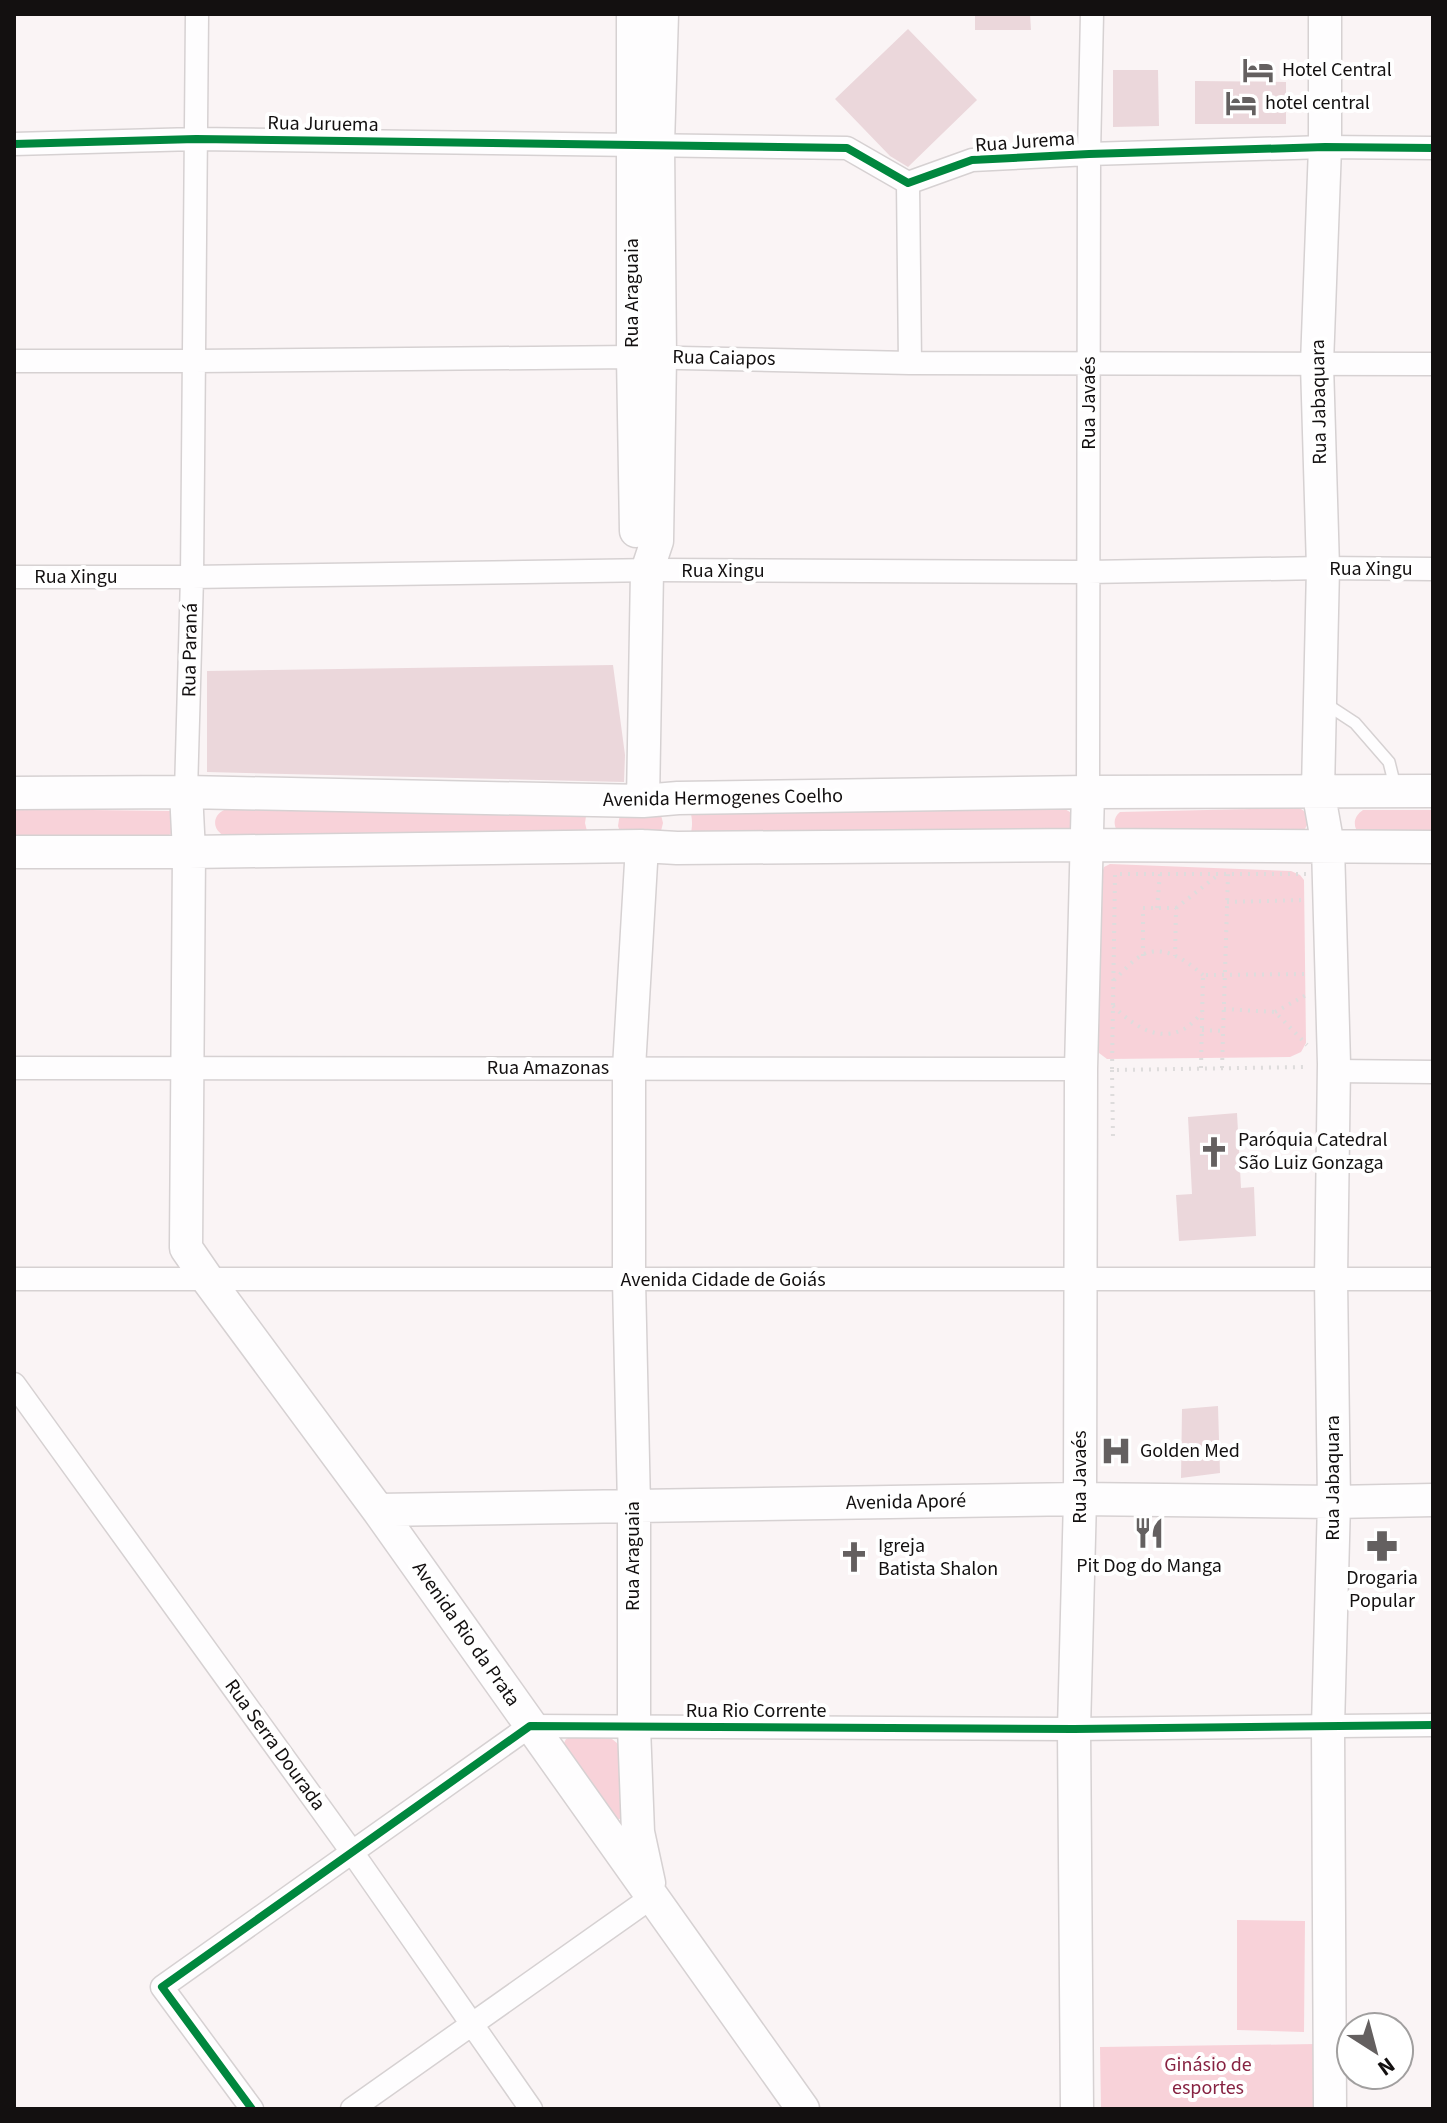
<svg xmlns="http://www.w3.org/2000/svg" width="1447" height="2123" viewBox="0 0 1447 2123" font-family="'Source Sans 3',sans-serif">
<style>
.green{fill:#f8d2d9}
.building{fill:#ebd7db}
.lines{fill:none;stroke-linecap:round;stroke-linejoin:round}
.lane-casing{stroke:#d6d1d2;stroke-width:14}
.street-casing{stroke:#d6d1d2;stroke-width:25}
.secondary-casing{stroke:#d6d1d2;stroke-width:35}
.path{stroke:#dedcdc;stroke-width:4;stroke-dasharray:2 6;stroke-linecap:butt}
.lane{stroke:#fefdfe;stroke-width:11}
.street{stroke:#fefdfe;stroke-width:22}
.secondary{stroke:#fefdfe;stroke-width:32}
.cycleway-casing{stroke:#fff;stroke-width:13}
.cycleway{stroke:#00873e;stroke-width:8}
.labels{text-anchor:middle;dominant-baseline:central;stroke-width:8;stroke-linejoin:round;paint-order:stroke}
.poi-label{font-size:20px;fill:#131010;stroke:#fff;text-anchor:start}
.street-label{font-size:20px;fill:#131010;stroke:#fff}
.park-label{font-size:20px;fill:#872342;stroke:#fff}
</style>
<rect width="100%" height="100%" fill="#faf4f5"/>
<path class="green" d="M688,805L1063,809C1075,812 1074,819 1074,829L690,837C693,825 693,817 688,805Z
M1299,808C1309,812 1311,823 1303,831H1117C1113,823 1114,817 1120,812Z
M14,809L170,811L174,812L173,833L169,835H14Z
M224,810H587L585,823L588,835L225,836C212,830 212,816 224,810Z
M1363,810H1433V837L1359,834C1352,825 1354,816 1363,810Z
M620,813L661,815L663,823L661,831L621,834L618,826Z
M1110,864L1291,871L1300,875L1304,880L1306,1043L1301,1052L1290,1057L1107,1059L1099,1053L1096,1046L1101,876L1104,867Z
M573,1736L612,1739L623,1748L624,1819H615L563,1745L566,1739Z
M1237,1920L1305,1921L1304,2032L1237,2030Z
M1316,2044V2109H1101L1100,2047Z"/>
<path class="building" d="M975,14H1030L1031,30H975Z
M908,29L977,100L908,167L890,156L835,99Z
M1113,70H1158L1159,126L1113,127Z
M1195,81L1286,82V124H1195Z
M613,665L625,755L624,782L207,772V671Z
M1237,1113L1241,1188L1254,1187L1256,1236L1179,1241L1176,1195L1192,1194L1188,1117Z
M1218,1406L1220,1473L1181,1478L1182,1409Z"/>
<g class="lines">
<defs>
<path id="lane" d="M1323,702L1355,723L1389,762L1396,790"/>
<path id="street" d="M14,144L196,139L847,148L908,183L972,160L1089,154L1325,147L1433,148
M908,183L910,363
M14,361H194L633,357L910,363L1433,364
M14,577H192L655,570L1088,572L1323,568L1433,569
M186,792L192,577L197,14
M1088,792L1089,154L1092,14
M14,1068L1081,1069
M1334,1071L1433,1072
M14,1279H1433
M14,1384L352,1852L531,2109
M252,2109L162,1987L530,1726L1074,1729L1433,1725
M352,2109L652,1897"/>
<path id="secondary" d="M633,14V357L636,531
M1325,14V147L1317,364L1323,568L1318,790L1328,846L1334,1064L1331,1279L1334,1502L1328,1727L1330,2109
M186,792L189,852L186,1248L208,1280L378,1510L803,2109
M14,793L186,792L643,801L678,798L1088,792L1433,791
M643,801L647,571L657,541L660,357L658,144L662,14
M642,846L629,1068V1280L634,1506V1727L638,1832L649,1883
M14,852H189L642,846L677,848L1086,845L1433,847
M378,1510L1080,1499L1334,1502L1433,1500
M1077,2109L1074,1729L1080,1499L1081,1069L1088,792"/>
</defs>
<use href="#lane" class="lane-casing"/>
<use href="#street" class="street-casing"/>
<use href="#secondary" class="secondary-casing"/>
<path class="path" d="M1306,874H1115L1112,1070L1306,1067L1307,1065
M1227,902L1305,900
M1157,908L1160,874
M1176,908L1218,875
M1143,956V908H1176L1175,956
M1114,980C1124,971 1136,955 1150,952C1170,948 1189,963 1203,975
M1113,1006C1132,1024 1155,1042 1182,1030C1189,1027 1196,1019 1202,1013
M1224,1009L1275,1012L1307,1045
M1275,1012L1308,994
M1202,1030L1223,1031
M1201,1068L1203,975L1307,974
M1222,1068L1228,874
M1112,1070L1113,1138"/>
<use href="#lane" class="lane"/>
<use href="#street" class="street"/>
<use href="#secondary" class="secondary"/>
<defs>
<path id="cycleway" d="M14,144L196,139L847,148L908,183L972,160L1089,154L1325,147L1433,148
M252,2109L162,1987L530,1726L1074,1729L1433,1725"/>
</defs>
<use href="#cycleway" class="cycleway-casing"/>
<use href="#cycleway" class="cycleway"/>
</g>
<defs>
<symbol id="hotel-bare" viewBox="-9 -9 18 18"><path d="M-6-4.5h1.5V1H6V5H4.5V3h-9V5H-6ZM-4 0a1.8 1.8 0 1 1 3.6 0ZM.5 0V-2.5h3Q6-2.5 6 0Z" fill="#646060" stroke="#fff" stroke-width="2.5" paint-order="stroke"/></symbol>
<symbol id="church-bare" viewBox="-9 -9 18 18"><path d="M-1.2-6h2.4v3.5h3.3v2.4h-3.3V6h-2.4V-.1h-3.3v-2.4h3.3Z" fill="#646060" stroke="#fff" stroke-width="2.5" paint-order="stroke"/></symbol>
<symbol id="hospital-bare" viewBox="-9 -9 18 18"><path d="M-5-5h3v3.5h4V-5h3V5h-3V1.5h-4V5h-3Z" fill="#646060" stroke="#fff" stroke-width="2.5" paint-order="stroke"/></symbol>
<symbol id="restaurant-bare" viewBox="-9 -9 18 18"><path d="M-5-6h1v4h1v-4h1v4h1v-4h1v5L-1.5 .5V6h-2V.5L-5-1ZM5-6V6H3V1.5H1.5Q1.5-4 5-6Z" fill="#646060" stroke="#fff" stroke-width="2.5" paint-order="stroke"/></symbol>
<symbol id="pharmacy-bare" viewBox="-9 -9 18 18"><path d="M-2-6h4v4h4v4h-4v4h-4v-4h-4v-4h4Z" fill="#646060" stroke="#fff" stroke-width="2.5" paint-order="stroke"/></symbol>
</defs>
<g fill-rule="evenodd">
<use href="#hotel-bare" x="1236" y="48" width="44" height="44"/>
<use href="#hotel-bare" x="1219" y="81" width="44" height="44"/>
<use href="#church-bare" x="1192" y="1130" width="44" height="44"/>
<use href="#hospital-bare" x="1094" y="1429" width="44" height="44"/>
<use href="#restaurant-bare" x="1127" y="1511" width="44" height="44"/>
<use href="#pharmacy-bare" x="1360" y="1524" width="44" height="44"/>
<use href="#church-bare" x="832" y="1535" width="44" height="44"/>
</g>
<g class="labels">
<g class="poi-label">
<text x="1282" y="70">Hotel Central</text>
<text x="1265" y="103">hotel central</text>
<text x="1238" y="1140">Paróquia Catedral<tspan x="1238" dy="23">São Luiz Gonzaga</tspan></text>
<text x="1140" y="1451">Golden Med</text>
<text x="878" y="1546">Igreja<tspan x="878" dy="23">Batista Shalon</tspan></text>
<text x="1149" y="1566" text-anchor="middle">Pit Dog do Manga</text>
<text x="1382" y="1578" text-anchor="middle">Drogaria<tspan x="1382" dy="23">Popular</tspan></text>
</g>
<g class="street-label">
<text transform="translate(323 124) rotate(1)">Rua Juruema</text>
<text transform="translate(1025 142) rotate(-4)">Rua Jurema</text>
<text transform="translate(632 293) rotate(-90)">Rua Araguaia</text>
<text transform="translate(724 358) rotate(1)">Rua Caiapos</text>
<text transform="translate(1319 402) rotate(-91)">Rua Jabaquara</text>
<text transform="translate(1089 403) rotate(-90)">Rua Javaés</text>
<text x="1371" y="569">Rua Xingu</text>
<text x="723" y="571">Rua Xingu</text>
<text x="76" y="577">Rua Xingu</text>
<text transform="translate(190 650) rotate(-89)">Rua Paraná</text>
<text transform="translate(723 798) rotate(-1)">Avenida Hermogenes Coelho</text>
<text x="548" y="1068">Rua Amazonas</text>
<text x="723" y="1280">Avenida Cidade de Goiás</text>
<text transform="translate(1080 1477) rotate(-90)">Rua Javaés</text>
<text transform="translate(1333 1478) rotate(-90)">Rua Jabaquara</text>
<text transform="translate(906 1502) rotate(-1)">Avenida Aporé</text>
<text transform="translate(633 1556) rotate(-90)">Rua Araguaia</text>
<text transform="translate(466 1634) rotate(55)">Avenida Rio da Prata</text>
<text x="756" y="1711">Rua Rio Corrente</text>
<text transform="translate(275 1745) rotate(54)">Rua Serra Dourada</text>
</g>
<g class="park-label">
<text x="1208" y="2065">Ginásio de<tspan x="1208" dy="23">esportes</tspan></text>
</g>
</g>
<rect width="1447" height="2123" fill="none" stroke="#131010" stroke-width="32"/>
<g transform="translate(1375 2051) rotate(144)"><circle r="38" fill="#ffffff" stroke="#a19f9f" stroke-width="2"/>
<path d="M0-6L14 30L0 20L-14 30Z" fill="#646060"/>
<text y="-12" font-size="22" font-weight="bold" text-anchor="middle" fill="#131010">N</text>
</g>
</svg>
